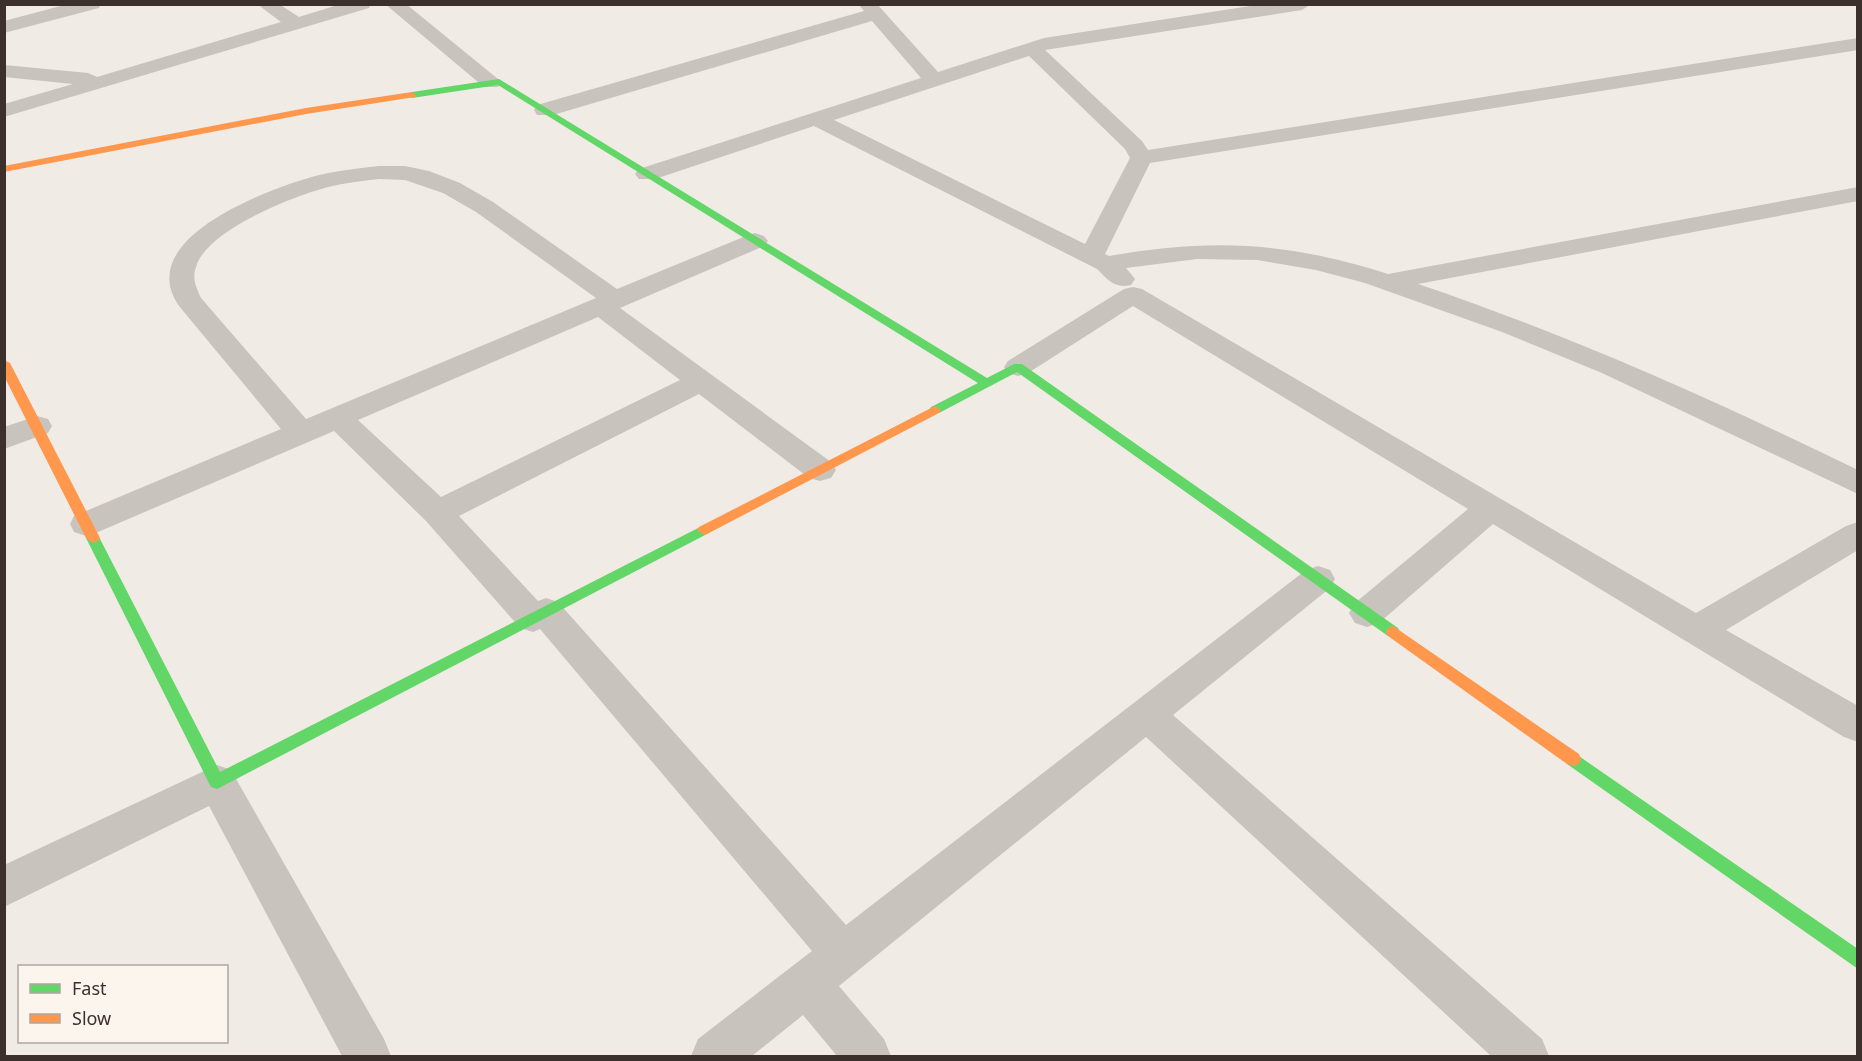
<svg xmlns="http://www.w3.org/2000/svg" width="1862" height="1061" viewBox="0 0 1862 1061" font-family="'Noto Sans',sans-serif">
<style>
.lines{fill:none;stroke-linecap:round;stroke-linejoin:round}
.street{fill:#c9c3be;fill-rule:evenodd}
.fast{fill:#63d668;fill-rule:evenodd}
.slow{fill:#ff974d;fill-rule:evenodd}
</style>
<rect width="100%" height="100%" fill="#f0ebe5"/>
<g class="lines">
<path class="street" d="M68,4H101L99,8L4,33V21Z
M257,4H279L299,17L341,4H371L369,8L4,117V104L73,84L4,77V65L88,73L97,77L281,22Z
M385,4H406L498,79L501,83L498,87H484Z
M858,4H877L938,72L1044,38L1263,4H1311L1302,10L1045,50L1142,141L1148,150L1858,38V50L1150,163L1105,254L1109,256C1214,238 1287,242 1388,274L1858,187V201L1418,284C1569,335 1714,400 1858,470V494L1602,373L1502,332L1365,283L1316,270L1257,260L1197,259L1126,268L1135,279L1131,285C1115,289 1108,280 1097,269L814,126L655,179H639L635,174L639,169L921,78L872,21L553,115H537L534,110L537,105L864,11ZM1029,56L1125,149L1130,158L1085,244L834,120Z
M379,166H405L429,171L460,183L493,202L617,289L746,236L755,233L764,236L768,241L764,246L620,308L831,462L836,470L831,478L820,481L809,478L699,394L459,516L538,601L546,598L558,602L846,925L1306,570L1318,566L1330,570L1335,579L1330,588L1173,715L1542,1039L1549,1056H1491L1146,737L839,986L884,1039L891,1056H837L803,1015L752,1056H691L698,1039L812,951L540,629L533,632L520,628L426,521L334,431L98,532L86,536L74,532L70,524L74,516L281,429L179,306C132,238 269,189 315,176C336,171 358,168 379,166ZM379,179L405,180L443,193L476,212L596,298L306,419L201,298C196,287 192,279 196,267C206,230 294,196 328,187C345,183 362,181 379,179ZM598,317L680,380L441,497L358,420Z
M1133,287L1142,289L1696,613L1846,526L1858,522V550L1726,630L1858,706V742L1844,737L1493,524L1379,623L1367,627L1355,623L1349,613L1355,603L1468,509L1133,306L1028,373L1018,376L1008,373L1004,367L1008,361L1124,289Z
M37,416L48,419L52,426L48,433L4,449V427Z
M217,765L231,770L384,1039L391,1056H342L209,806L4,907V865Z"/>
<path class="fast" d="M499,79L987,378L1014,364H1022L1398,628L1400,632L1398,636H1388L1017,372L939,413H931L929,410L931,407L978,383L498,85L412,98L408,95L412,92Z
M704,525L709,527L711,530L709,533L217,789L211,787L86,538L93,533L98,535L220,772Z
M1573,752L1858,949V969L1567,764L1565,759L1567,754Z"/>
<path class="slow" d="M412,92L416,95L415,97L306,114L4,172V166L306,108Z
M4,360L10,363L100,538L98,541L93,543L86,538L4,376Z
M935,406L941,410L939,413L709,533L704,535L697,530L699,527Z
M1393,626L1579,754L1581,759L1579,764L1573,766L1567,764L1388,636L1386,632L1388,628Z"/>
</g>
<rect width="1862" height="1061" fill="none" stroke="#3b302b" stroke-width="12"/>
<rect x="18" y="965" width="210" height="78" fill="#fbf5ee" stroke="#aea6a0" stroke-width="1.5"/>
<rect x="30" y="984" width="30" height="9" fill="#63d668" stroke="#aea6a0" stroke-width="1.5"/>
<text x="72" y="995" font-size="18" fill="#3b302b">Fast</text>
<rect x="30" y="1014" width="30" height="9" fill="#ff974d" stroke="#aea6a0" stroke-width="1.5"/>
<text x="72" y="1025" font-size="18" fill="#3b302b">Slow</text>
</svg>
